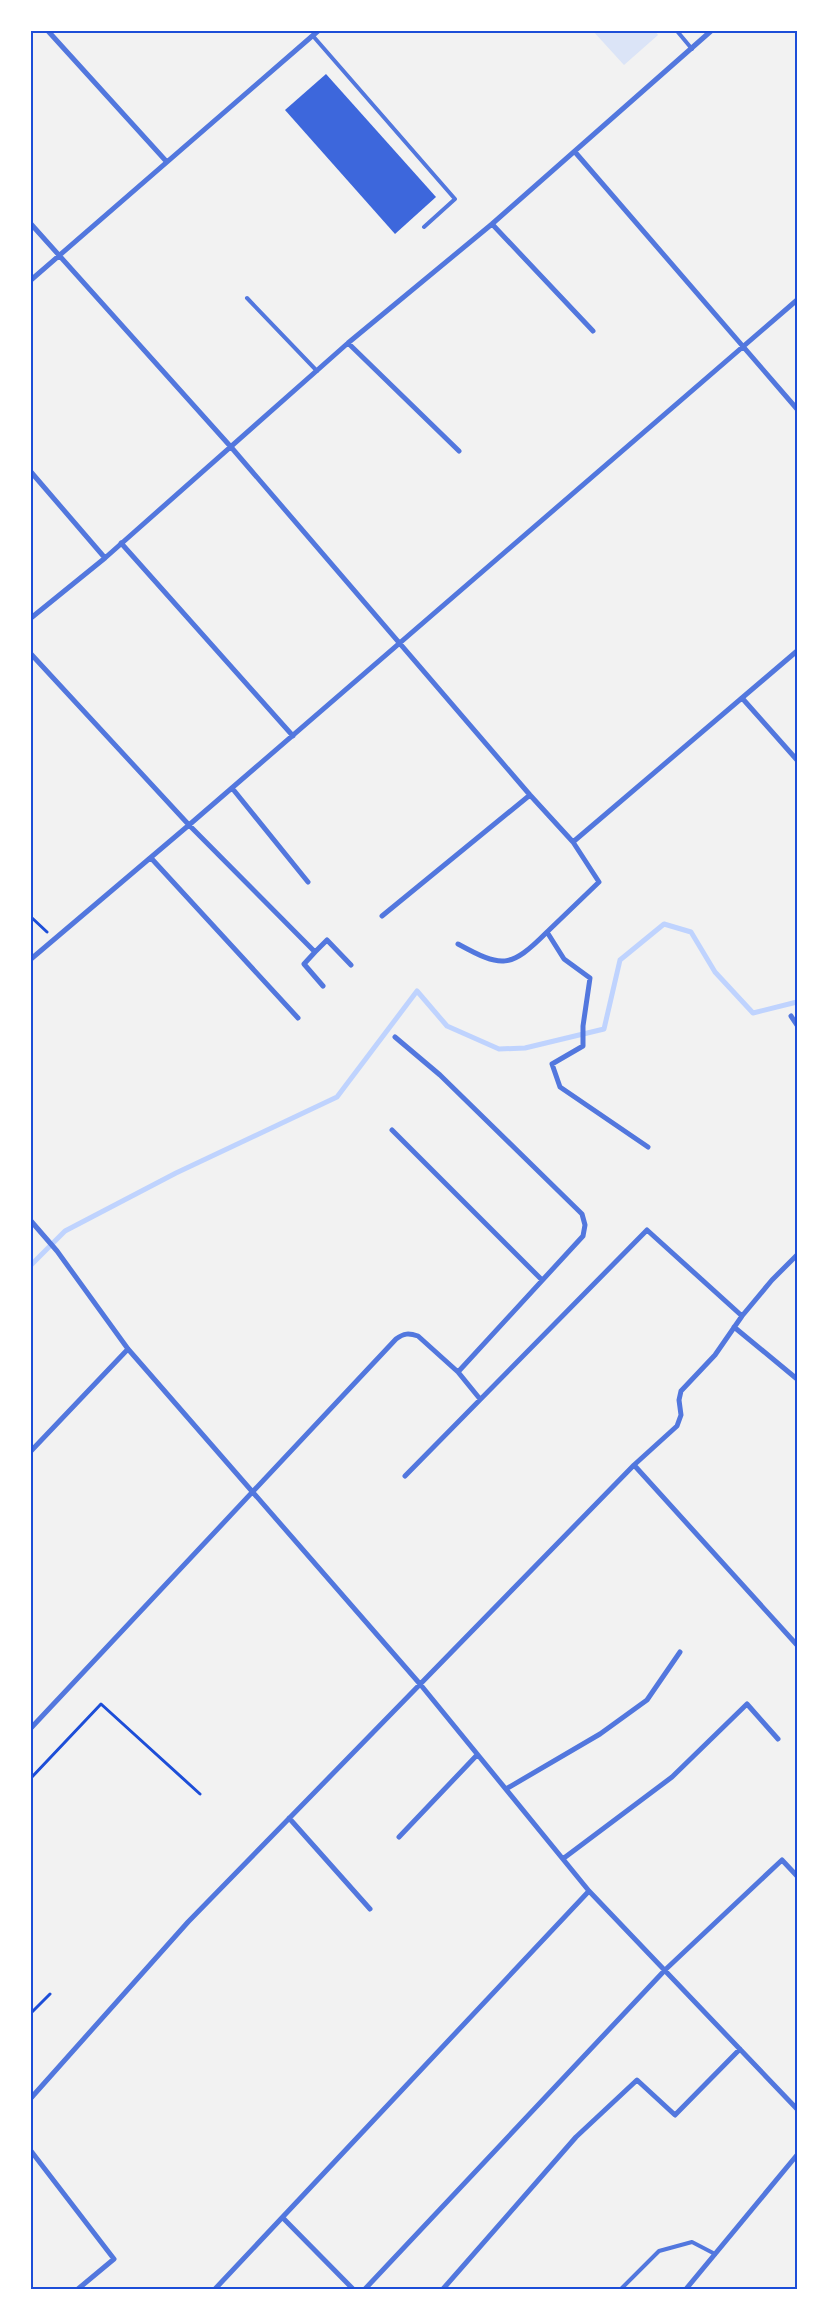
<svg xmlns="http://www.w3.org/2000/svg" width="828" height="2320" viewBox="0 0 828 2320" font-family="Jost,sans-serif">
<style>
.green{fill:#dbe4f7}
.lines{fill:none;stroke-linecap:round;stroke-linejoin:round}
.stream{stroke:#bfd3fe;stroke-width:5}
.building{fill:#3d67dc}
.path{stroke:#1d4ed8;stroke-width:3}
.service{stroke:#5277de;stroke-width:4}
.minor{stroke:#5277de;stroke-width:5}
.neatline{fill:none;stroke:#1d4ed8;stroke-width:2}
</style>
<rect width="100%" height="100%" fill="#f2f2f2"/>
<path class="green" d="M593,31H655L658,35L624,65Z"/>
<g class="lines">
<path class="stream" d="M31,1265L65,1231L176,1173L337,1097L417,991L447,1026L499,1049L525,1048L604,1029L620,960L664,924L691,932L715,972L753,1013L797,1002"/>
</g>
<path class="building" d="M326,74L436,197L395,234L285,110Z"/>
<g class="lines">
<path class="path" d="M31,917L47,932
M31,1778L101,1704L200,1794
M31,2013L50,1994"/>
<path class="service" d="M677,31L692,49
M313,36L455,199L424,227
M247,298L317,371
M621,2289L659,2251L692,2242L715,2254"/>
<path class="minor" d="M48,31L166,161
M575,152L797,409
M31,224L231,447L530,795L573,842L599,882L547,932L564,959L590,978L583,1026V1046L552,1064L560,1087L648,1147
M492,224L593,331
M31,280L318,31
M348,343L459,451
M31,472L105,558
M121,543L293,736
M31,618L105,558L348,343L492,224L711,31
M31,654L189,825L315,952L327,940L351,965
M742,698L797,760
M232,788L308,882
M573,842L797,651
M151,858L298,1018
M382,916L530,795
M458,944C502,968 510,969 547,932
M315,952L304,964L323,986
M31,959L189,825L797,300
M791,1016L797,1025
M395,1037L440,1075L582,1214L585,1225L583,1236L458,1372
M392,1130L542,1280
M31,1221L57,1251L128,1349L420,1684L589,1891L797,2109
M734,1327L797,1379
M31,1451L128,1349
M634,1465L797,1645
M405,1476L647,1230L742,1316
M31,1728L396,1339C404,1333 409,1333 418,1336L458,1372L480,1399
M506,1789L600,1734L647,1700L680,1652
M289,1818L370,1909
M399,1837L477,1755
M564,1858L672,1777L747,1704L778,1739
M31,2098L188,1922L634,1465L677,1426L681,1415L679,1400L681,1391L715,1355L742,1316L772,1280L797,1255
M31,2151L114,2259L78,2289
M283,2218L353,2289
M215,2289L589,1891
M365,2289L665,1970L782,1860L797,1876
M443,2289L576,2137L637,2080L675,2115L740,2049
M686,2289L797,2155"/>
</g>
<rect width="828" height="2320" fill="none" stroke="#ffffff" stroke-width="65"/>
<rect x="32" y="32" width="764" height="2256" class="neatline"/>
</svg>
